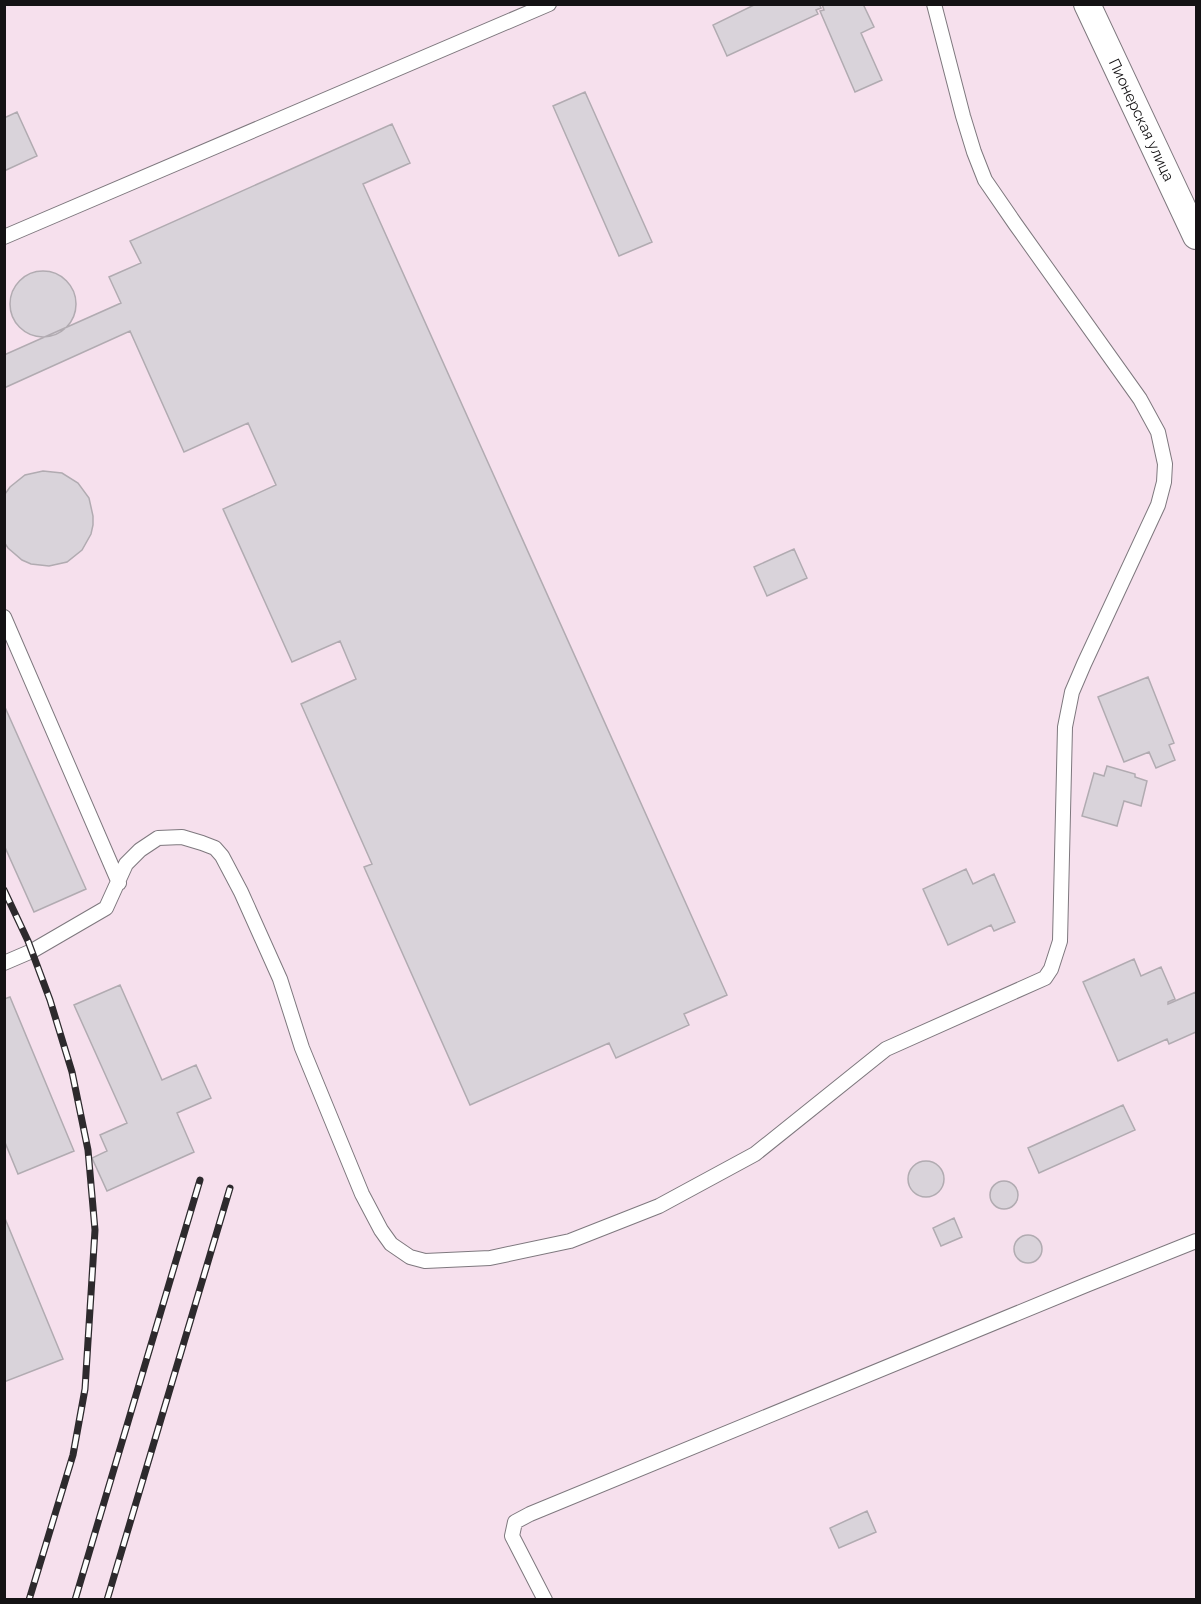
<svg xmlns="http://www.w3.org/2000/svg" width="1201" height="1604" viewBox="0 0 1201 1604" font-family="Raleway,sans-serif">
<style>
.industrial{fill:#f6e0ed}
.building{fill:#d9d3da;stroke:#b1abb1;stroke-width:1.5}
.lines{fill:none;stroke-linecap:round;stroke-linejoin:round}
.service-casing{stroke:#7e787e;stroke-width:16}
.minor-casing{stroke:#7e787e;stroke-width:28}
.service{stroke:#fff;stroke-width:14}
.minor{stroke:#fff;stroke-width:26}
.rail-casing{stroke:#2d2a2d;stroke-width:7}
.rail{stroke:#fefefe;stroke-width:4.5;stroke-dasharray:14;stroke-linecap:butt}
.labels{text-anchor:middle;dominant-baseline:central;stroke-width:4.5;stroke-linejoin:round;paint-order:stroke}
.street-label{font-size:15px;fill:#141214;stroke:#fefefe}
</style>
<rect width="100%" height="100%" fill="#f5eff5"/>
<path class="industrial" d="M5,5H1196V1599L5,1600Z"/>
<path class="building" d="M756,4H819L821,8L816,10L818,14L727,56L713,25Z
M822,4H863L874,27L861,33L882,80L855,92L820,11L824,10Z
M585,92L652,242L619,256L553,106Z
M17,112L37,156L4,171V118Z
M392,124L410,163L363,184L727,995L684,1014L689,1025L616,1058L609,1043L470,1105L364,867L372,864L301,704L356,679L340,641L292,662L223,509L276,485L248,423L184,452L130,331L4,388V355L121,303L109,277L141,263L130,241Z
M10 304a33 33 0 1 1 66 0a33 33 0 1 1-66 0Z
M43,471L62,473L78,483L89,498L93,516V525L91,534L82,550L67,562L49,566L31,564L22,560L8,548L4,542L5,494L10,487L25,475Z
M794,549L807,578L767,596L754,567Z
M1148,677L1174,743L1169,745L1175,760L1156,768L1149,752L1124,762L1098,697Z
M4,705L86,889L34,912L4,845Z
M1107,766L1135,774V777L1147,781L1141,806L1124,801L1117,826L1082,816L1094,773L1104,776Z
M966,869L973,884L994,874L1015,922L994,931L991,925L948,945L923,889Z
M1134,959L1141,976L1161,967L1175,999L1168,1002V1004L1196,992V1032L1169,1044L1167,1039L1118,1061L1083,982Z
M120,985L162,1080L196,1065L211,1098L177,1113L194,1152L107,1191L92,1158L107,1151L100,1135L127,1123L74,1005Z
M10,997L74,1151L18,1174L4,1140V999Z
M1123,1105L1135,1130L1039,1173L1028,1148Z
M908 1179a18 18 0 1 1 36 0a18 18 0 1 1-36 0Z
M990 1195a14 14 0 1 1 28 0a14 14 0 1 1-28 0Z
M4,1216L63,1359L4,1382Z
M954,1218L962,1237L941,1246L933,1228Z
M1014 1249a14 14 0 1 1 28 0a14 14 0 1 1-28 0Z
M867,1511L876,1532L839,1548L830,1528Z"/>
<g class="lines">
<defs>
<path id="service" d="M4,237L549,4
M4,617L119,883
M4,963L32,951L106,908L126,864L140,850L158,838L182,837L202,843L215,848L222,856L241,892L280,979L302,1048L362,1194L381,1230L391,1244L410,1257L425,1261L490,1258L570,1241L659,1206L755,1154L886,1049L1045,978L1051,969L1060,941L1065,727L1072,692L1084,664L1158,505L1164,482L1165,464L1158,432L1140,399L1016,225L985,180L974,152L963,116L934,4
M545,1600L512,1536L515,1522L530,1514L1086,1285L1196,1241"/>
<g id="minor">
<path id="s1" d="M1087,4L1196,236"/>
</g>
</defs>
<use href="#service" class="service-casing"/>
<use href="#minor" class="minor-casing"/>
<use href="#service" class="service"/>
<use href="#minor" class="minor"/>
<defs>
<path id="rail" d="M4,890L28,941L50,1000L72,1072L88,1150L95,1230L85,1389L73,1455L29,1600
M75,1600L200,1180
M107,1600L230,1188"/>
</defs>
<use href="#rail" class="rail-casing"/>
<use href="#rail" class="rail"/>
</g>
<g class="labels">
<g class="street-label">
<text stroke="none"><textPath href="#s1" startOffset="128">Пионерская улица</textPath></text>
</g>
</g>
<rect width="1201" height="1604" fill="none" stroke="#141214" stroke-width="12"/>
</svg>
